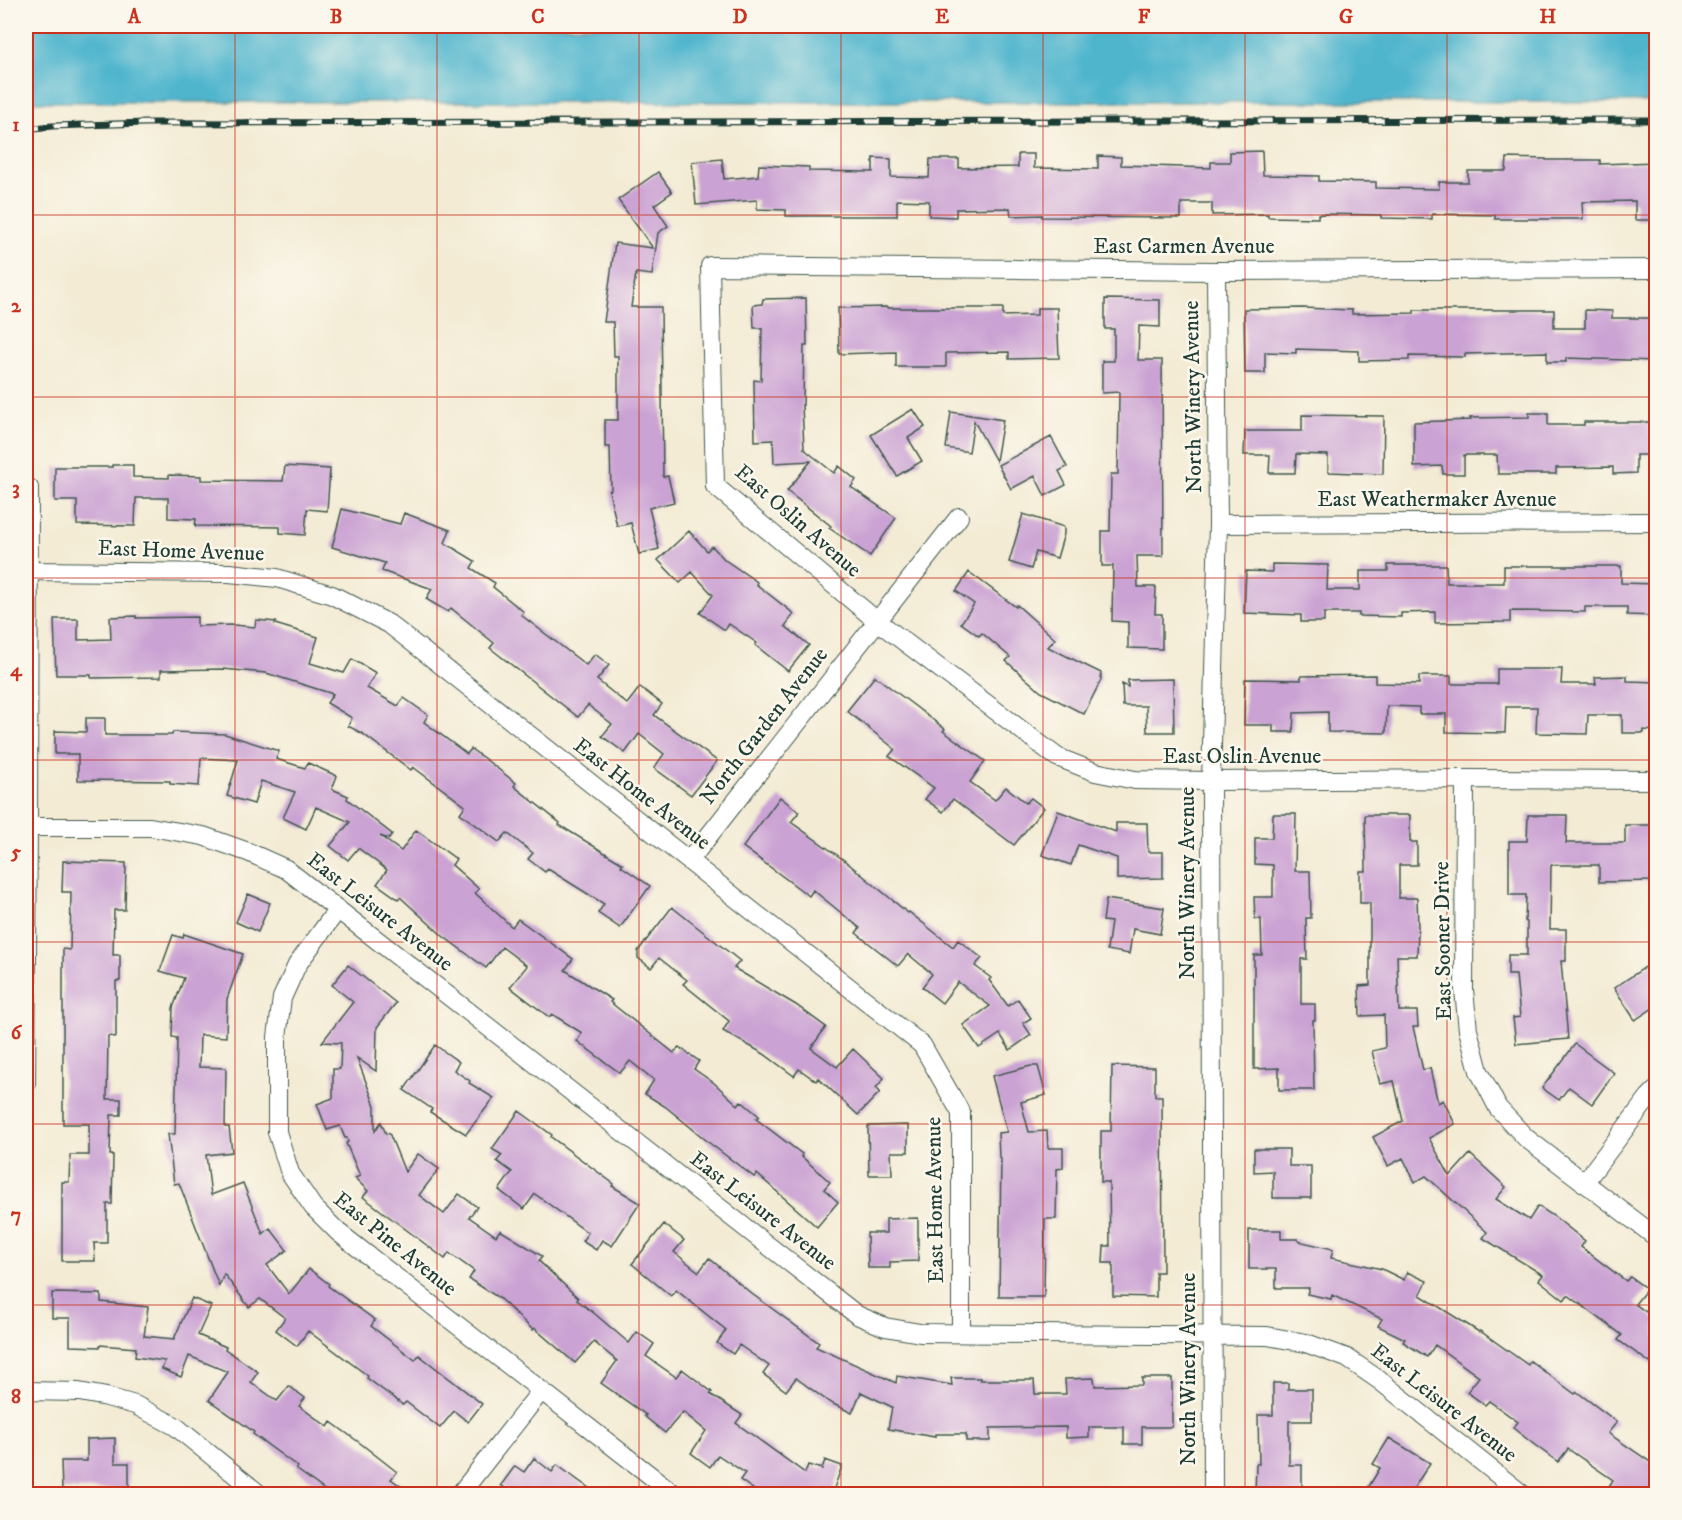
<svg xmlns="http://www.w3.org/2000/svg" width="1682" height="1520" viewBox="0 0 1682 1520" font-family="'IM FELL DW Pica',serif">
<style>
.water{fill:#4fb5cd;stroke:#377980;stroke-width:1.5}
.building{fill:#caa2d3}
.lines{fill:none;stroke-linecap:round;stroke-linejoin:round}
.minor-casing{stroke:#3f574c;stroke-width:20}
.minor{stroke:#fff;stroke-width:18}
.rail-casing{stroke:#1f3d34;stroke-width:7}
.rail{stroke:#fbf7ec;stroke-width:4.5;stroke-dasharray:14;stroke-linecap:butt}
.grid{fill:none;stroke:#c8321e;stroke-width:1.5;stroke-opacity:0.55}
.labels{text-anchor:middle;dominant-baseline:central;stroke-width:5;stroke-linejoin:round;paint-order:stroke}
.street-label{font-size:22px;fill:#1f3d34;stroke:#fbf7ec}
.neatline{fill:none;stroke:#c8321e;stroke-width:2}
.grid-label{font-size:20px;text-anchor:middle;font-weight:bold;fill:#c8321e}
</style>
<rect width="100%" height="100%" fill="#fbf7ec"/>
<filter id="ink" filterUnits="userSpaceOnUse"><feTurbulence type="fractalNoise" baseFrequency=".0167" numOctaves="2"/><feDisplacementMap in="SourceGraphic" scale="12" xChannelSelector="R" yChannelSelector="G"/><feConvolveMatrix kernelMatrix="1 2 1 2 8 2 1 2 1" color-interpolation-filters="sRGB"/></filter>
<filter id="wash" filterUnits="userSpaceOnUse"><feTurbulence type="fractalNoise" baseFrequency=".008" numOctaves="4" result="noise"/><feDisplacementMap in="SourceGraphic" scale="24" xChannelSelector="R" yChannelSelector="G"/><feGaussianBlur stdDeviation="1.35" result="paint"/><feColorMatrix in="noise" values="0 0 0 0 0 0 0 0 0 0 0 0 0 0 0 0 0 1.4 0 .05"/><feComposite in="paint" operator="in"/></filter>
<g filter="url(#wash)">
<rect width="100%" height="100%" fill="#f3ebd4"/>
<path class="water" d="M26,26H1656V102H26Z"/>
<g id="blocks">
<path class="building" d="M1262,151L1263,175L1319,176V181L1376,182V188L1439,189V182H1468V171H1506L1507,158L1546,159V160H1600V164L1656,162V220H1635V201L1582,202L1583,219H1495V215L1432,214V219L1381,218V215L1318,214V218L1268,217V214L1212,215V203H1181V218L1042,217V215L1011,216L1010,208L956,209V217L929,216V201L897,200V216H786V210L757,209V200L696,205L692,162L722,159L724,179L758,176L759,165L809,167V171L873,172V158L891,159V177L929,178L930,159H959V168L1018,167V154H1034V168L1098,169V156L1121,157V165L1211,168V162H1230V152Z
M658,172L672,192L654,205L668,226L658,233L652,275L636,273L631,307H661L663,477L668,476L674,502L649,508L659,549L639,554L631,523L617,526L609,491L611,490L610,447H605V420H618V356H614L613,322H604L615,243L653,248L618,200Z
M806,298L807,346H804L803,405H802L804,449L834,473L839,466L856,480L851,487L896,518L870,556L829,528L831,526L787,491L811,461L774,463L773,440L755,441L754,380L761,381L762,328H754L753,305L762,304L763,299Z
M1105,299L1160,300V327L1139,326L1138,360H1162L1163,556H1137L1138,587H1156L1155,614H1162V649L1128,648V622L1112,621L1113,566H1102V531H1110L1111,474H1118L1119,392L1102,393V361H1114V329H1105Z
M888,307V308H1003V316L1037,315V308H1057L1059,358L1009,359V352L946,353V367H896V352L839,354L838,308Z
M1302,308L1352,310V314L1414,313V310H1554V328H1585V310L1612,311V318H1656V361L1566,358V362H1547V352L1465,354V357L1409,356V360L1359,361V351L1296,349V353L1265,352V373H1245L1244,309Z
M913,409L925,427L908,438L922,461L897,476L871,435Z
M951,412L1003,420L996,461L974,421L969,452L946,448Z
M1529,413H1548V425H1584V422H1656V455H1636V473L1613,474V467L1556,468V474H1498L1497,455H1464V474H1443L1442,466L1414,467V422L1471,420L1470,418L1529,417Z
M1302,415L1384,416L1383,474L1328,472V455L1296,454L1295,473H1269L1270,455H1244L1245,431H1302Z
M1051,437L1067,467L1059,471L1066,485L1045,496L1035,476L1011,489L998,465Z
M112,465H133V477L169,478V475L201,476V480L283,481L285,466L330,469L327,511L307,509L305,535L280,533V527L195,526L196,519L168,518V498H136L135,526L77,525V501H55V467H112Z
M342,509L400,524L404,513L450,530L445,543L475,561L471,568L495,583L493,587L524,612L521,615L586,665L595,654L609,665L597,680L627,704L640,687L662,704L654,715L717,761L691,795L654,768L664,754L639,734L625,753L602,736L612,724L588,705L578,717L490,648L494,643L451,608L448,612L426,599L432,589L382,571L385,563L332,547Z
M1023,514L1064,527V534L1057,558L1036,552L1031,569L1009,562Z
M689,531L707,551L712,546L725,560L757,582L756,584L794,614L785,626L809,645L788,671L755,645L757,643L729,624L725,630L700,613L713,595L692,572L680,583L658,560Z
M1272,564L1328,565L1327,590H1360V571H1388V565H1446L1447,583H1504V566H1621V583L1656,584V616L1627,615V607H1585V612L1510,611V622L1435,623V612L1401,613V617L1359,616V613H1324V622H1301V615L1244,613L1246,571L1272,572Z
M969,572L1016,607L1017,605L1055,639L1048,647L1101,673V680L1084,714L1041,692L1006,661L1010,657L982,633L979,636L961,623L974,604L956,591Z
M136,616V618L197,617V626L233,625L255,627L256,620L276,622L275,624L318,637L310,663L344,673L352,659L376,673L367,688L398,706L404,698L428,715L424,722L467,754L471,749L489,762L516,783L514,786L560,823L559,825L623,864L621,866L650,886L620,928L598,913L604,904L548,869L545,872L528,859L533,853L507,833L499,842L460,813L465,806L413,767L411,770L363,734L348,726L352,718L327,703L333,694L266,673L223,669L161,670V677L91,678V675H56L54,619H78V640L111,639L110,617Z
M1497,669H1562L1561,684H1596L1595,677L1627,676V681L1656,682V731L1644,730V733H1622V715H1588L1587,734L1536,733L1537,707H1506L1505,733L1446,732V714H1419V707L1387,706L1386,733L1328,732V712L1294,713L1293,732H1273V725H1244L1245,679L1301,680V676L1375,675V683L1419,684V676H1451V684H1497Z
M875,676L945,729L943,731L985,761L970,782L995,800L1006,787L1026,803L1031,798L1044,808L1014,845L953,799L943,812L925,799L934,788L889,756L895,749L847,711Z
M1173,679L1174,732H1147L1146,706H1123L1122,684L1128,687V680Z
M86,718H105V735H172L173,732L225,734L279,751L276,759L305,768L308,763L337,776L332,789L348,796L347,799L392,834L389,839L380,836L401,851L416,830L456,859L452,865L479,889L475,893L512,927L518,919L573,959L565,970L612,1000L610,1002L674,1053L679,1047L699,1061L694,1069L714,1083L738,1105L741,1101L759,1116L756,1119L802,1154L801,1156L830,1182L824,1189L838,1202L817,1227L757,1174L754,1177L712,1145L666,1107L645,1094L654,1080L630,1061L620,1073L577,1041L582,1033L552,1014L549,1017L510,987L527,966L502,947L486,968L444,937L400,897L398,899L377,884L387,870L358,848L348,860L330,846L350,822L316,807L306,829L283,818L295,792L261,781L254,804L227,796L238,760L201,758L199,786L170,784V781L78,780V754H55V731L86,732Z
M780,797L799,812L791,822L844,860L908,913L909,912L953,947L958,940L982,958L975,966L991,978L989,980L1008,1006L1018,999L1031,1018L1023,1023L1031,1035L1010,1050L1000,1034L979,1048L963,1025L990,1006L958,982L942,1003L922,987L932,974L908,954L898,966L856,933L860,928L813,890L809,896L743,847Z
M1058,811L1116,832V823H1147L1148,852H1163V878L1117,879V858L1078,845L1071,865L1042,855Z
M1273,814H1296L1295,871H1310L1311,918H1306L1307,959H1301V1004H1315V1020H1313L1314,1090H1279V1068L1254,1069V955H1262L1261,919H1255L1254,897H1273V865L1255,864V838H1272Z
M1365,815H1410V842H1417V865H1399V898H1417L1418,928L1417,956H1397L1399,1011H1417L1418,1027H1413L1423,1070L1430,1068L1438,1103L1443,1100L1455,1124L1429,1138L1450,1176L1470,1154L1506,1187L1496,1199L1529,1220L1538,1206L1555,1217L1585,1241L1581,1247L1626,1281L1630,1277L1647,1289L1635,1304L1656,1319V1367L1618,1340L1622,1335L1568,1295L1564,1300L1539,1280L1543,1275L1483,1238L1487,1232L1426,1176L1415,1182L1403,1158L1388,1166L1373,1137L1403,1121L1394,1081L1380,1084L1372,1051L1385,1048L1384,1015L1360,1016L1359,986L1370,985V903H1360V871H1366Z
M1528,815H1567L1566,843H1625V825H1656V881L1599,882V865H1551L1550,929H1566V961H1561L1568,1039L1516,1044L1513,1018L1520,1017L1516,975H1508V955H1527V922L1525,921L1526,895H1509V841H1527Z
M63,861L126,863L125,910H114L113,955H120V981H116V1037L108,1036L107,1099H121V1115H111L110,1155H113L112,1204H107V1243H94L95,1261H62V1182H69L70,1155H89V1124H63V949L70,950L71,892H62Z
M248,894L270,903L258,932L236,922Z
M1106,899L1164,908L1160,934L1133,929L1129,954L1107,950L1111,922L1103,921Z
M672,907L740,961L734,968L796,1005L826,1027L811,1048L837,1067L853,1049L884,1078L876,1088L880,1092L858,1115L818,1078L816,1081L799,1069L794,1076L764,1054L723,1031L729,1021L683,984L687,980L659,958L651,968L638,958V951Z
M184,934L243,954L227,999L226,1037L200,1035L199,1067L226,1068L225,1127H229L232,1152L206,1155L211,1195L243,1183L263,1234L270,1228L287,1250L267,1265L289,1294L309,1269L329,1284L328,1286L375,1320L371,1326L415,1360L419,1355L482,1404L468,1422L454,1411L440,1428L406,1402L403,1405L367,1378L368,1376L308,1331L297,1346L276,1330L285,1318L260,1299L249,1307L224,1274L219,1286L179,1183L174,1184L168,1134H175L177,1038L172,1037L173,1008L184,978L160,971L173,935L183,938Z
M1656,960V1006L1635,1020L1614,988Z
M348,965L396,1003L377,1027L376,1071L357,1058L375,1106V1131L381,1122L386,1134L389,1133L405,1172L418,1154L439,1169L419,1195L444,1214L459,1194L477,1207L469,1217L496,1236L500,1230L542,1256L539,1261L578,1298L577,1300L595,1314L629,1343L637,1332L654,1344L646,1356L676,1377L682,1369L712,1392L710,1394L742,1415L736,1423L805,1473L808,1465L822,1469L825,1460L842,1466L832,1494H760L740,1480L745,1473L718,1455L710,1467L691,1453L706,1431L683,1412L665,1433L644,1416L646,1415L601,1383L617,1361L594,1342L575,1363L534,1328L533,1330L499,1298L469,1279L474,1271L449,1253L445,1259L363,1197L368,1191L355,1178L360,1176L346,1143L348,1142L347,1138H345L340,1126L327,1130L317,1104L333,1098V1069H340L341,1043L322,1042L353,1002L332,985Z
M1575,1044L1614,1073L1592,1104L1569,1087L1559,1100L1542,1088Z
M435,1045L459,1062L454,1070L470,1081L469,1083L494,1098L466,1134L430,1112L432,1109L404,1090Z
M1031,1066H1038L1046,1095L1021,1102L1029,1132L1047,1131L1048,1148H1063V1168L1057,1169L1056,1219H1045L1044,1297H999L1001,1158H999L998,1133L1007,1132L992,1076Z
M1112,1066L1155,1067V1096H1162L1163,1272H1156V1297L1113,1296V1263H1103L1104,1246H1110L1109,1182H1101V1131H1111Z
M519,1111L552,1135L551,1137L614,1184L612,1186L640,1203L612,1246L602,1240L596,1250L582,1241L588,1233L535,1194L524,1209L499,1190L512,1172L497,1161L502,1155L492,1149Z
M908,1125V1152H891L892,1175H869L868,1126Z
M1254,1149H1289V1166H1311V1198H1273V1171L1254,1172Z
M918,1218V1261L890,1262V1268H868L867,1233H886V1219Z
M664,1224L684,1240L674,1252L699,1272L709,1258L752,1294L819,1343L816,1347L896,1383L897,1376L952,1385L951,1378H980V1380H1034L1035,1394H1066L1065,1379L1094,1378L1095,1386L1142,1385V1378H1172V1427H1142V1444H1124V1427H1089V1437L1066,1438V1427L990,1428V1441H966V1434H935V1437L888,1429L892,1407L861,1392L852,1413L829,1402L796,1378L786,1391L763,1374L769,1366L739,1345L733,1354L717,1343L726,1330L676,1290L671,1296L632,1264Z
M1249,1230H1281V1239H1298V1241L1333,1249L1331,1258L1382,1269L1404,1280L1407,1272L1427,1281L1420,1295L1479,1332L1480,1331L1528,1365L1530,1361L1575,1394L1577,1392L1617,1422L1608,1433L1656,1466V1494H1604L1613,1480L1568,1449L1558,1462L1536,1446L1513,1428L1518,1422L1489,1401L1485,1405L1467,1392L1479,1377L1435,1345L1427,1357L1403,1342L1405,1339L1378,1326L1382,1319L1332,1295L1331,1299L1307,1294L1309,1288H1276V1269H1249Z
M52,1293L101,1294V1302L148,1307L144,1336L174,1339L192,1298L211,1306L198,1335L226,1347L225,1349L258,1372L251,1382L277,1401L289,1386L305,1398L299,1406L328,1427L331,1422L360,1443L397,1472L391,1479L412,1494H330L296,1469L298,1467L253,1434L254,1432L209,1400L228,1372L189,1356L181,1377L162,1369L165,1361L135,1357L136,1348L100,1345V1347L70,1346V1318H52Z
M1273,1383H1288V1389H1312V1421H1289V1465H1302V1494H1255L1256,1464H1259L1258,1415H1273Z
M115,1438V1463H129V1489L62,1490L61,1461H87V1439Z
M1389,1438L1430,1463L1410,1494H1379L1368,1488L1380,1468L1373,1464Z
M534,1458L552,1472L557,1465L597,1494H513L501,1485L515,1466L524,1472Z"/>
</g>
</g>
<g filter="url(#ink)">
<use href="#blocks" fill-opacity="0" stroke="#3f574c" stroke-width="1.5"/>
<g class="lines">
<defs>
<path id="minor" d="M1656,269L1216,271L710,266L715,486L877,621L1057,757L1095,772L1135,780L1211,781L1465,779L1656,780
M26,486L29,488L28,827L26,1084
M1218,524L1656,522
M29,571L229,573L277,578L332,595L389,624L922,1045L961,1113V1333
M1465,779L1464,990L1468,1030L1479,1071L1498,1108L1526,1138L1656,1237
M26,827H150L203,836L248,852L286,869L857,1315L885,1327L920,1333L1267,1336L1306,1343L1347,1358L1379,1380L1522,1494
M689,861L959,517
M338,909L297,965L282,998L277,1037V1132L290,1173L313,1207L338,1232L674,1494
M1584,1183L1649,1097L1656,1090
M26,1391L79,1392L107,1397L135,1405L175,1426L259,1494
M460,1494L541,1391
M1213,1494L1211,781L1218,524L1216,271"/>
</defs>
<use href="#minor" class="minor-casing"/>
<use href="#minor" class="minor"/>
<defs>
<path id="rail" d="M26,129L52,126L146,123L1656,120"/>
</defs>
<use href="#rail" class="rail-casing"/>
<use href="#rail" class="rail"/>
</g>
</g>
<path class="grid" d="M235,26V1494M437,26V1494M639,26V1494M841,26V1494M1043,26V1494M1245,26V1494M1447,26V1494M26,215H1656M26,397H1656M26,578H1656M26,760H1656M26,942H1656M26,1124H1656M26,1305H1656"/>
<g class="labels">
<g class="street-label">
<text x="1184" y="246">East Carmen Avenue</text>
<text transform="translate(1193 397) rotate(-91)">North Winery Avenue</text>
<text x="1437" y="499">East Weathermaker Avenue</text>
<text transform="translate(798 521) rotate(41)">East Oslin Avenue</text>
<text transform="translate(181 551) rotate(2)">East Home Avenue</text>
<text transform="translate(764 726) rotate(-52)">North Garden Avenue</text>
<text x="1242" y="756">East Oslin Avenue</text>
<text transform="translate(642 794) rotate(38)">East Home Avenue</text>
<text transform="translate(1187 883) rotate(-90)">North Winery Avenue</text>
<text transform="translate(380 912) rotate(38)">East Leisure Avenue</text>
<text transform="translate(1443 941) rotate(-91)">East Sooner Drive</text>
<text transform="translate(935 1200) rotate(-91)">East Home Avenue</text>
<text transform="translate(763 1211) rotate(38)">East Leisure Avenue</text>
<text transform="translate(395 1244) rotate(39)">East Pine Avenue</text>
<text transform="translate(1188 1369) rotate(-90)">North Winery Avenue</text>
<text transform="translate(1444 1403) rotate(38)">East Leisure Avenue</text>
</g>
</g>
<rect width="1682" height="1520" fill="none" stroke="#fbf7ec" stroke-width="66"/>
<rect x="33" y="33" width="1616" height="1454" class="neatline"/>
<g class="grid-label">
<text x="134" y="23">A</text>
<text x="336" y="23">B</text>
<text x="538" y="23">C</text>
<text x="740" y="23">D</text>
<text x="942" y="23">E</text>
<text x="1144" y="23">F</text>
<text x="1346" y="23">G</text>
<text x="1548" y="23">H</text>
<text x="16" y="131">1</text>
<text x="16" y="312">2</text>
<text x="16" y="494">3</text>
<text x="16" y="676">4</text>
<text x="16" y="858">5</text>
<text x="16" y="1039">6</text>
<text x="16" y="1221">7</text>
<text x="16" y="1403">8</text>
</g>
</svg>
